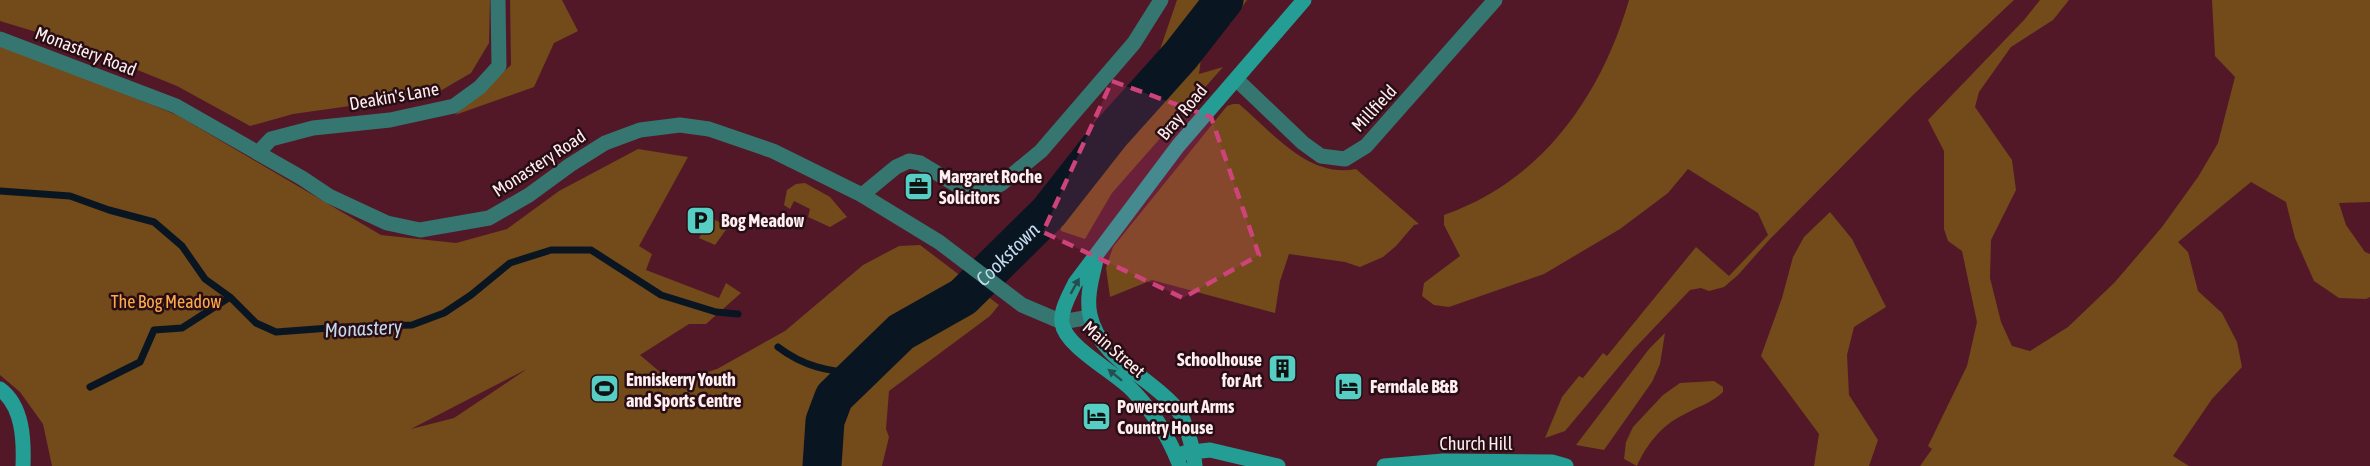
<svg xmlns="http://www.w3.org/2000/svg" width="2370" height="466" viewBox="0 0 2370 466" font-family="'Asap Condensed',sans-serif">
<style>
.green{fill:#734a19;fill-rule:evenodd}
.lines{fill:none;stroke-linecap:round;stroke-linejoin:round}
.stream{stroke:#091622;stroke-width:7}
.river{stroke:#091622;stroke-width:39}
.minor{stroke:#357670;stroke-width:15}
.tertiary{stroke:#357670;stroke-width:15}
.secondary{stroke:#249d94;stroke-width:15}
.oneway{fill:#264e4e}
.marked{fill:#ce4379;fill-opacity:0.2;stroke:#ce4379;stroke-width:4.5;stroke-dasharray:12 8;stroke-linejoin:round}
.labels{text-anchor:middle;dominant-baseline:central;stroke-width:5;stroke-linejoin:round;paint-order:stroke}
.street-label{font-size:18px;fill:#feeef0;stroke:#280e14}
.poi-label{font-size:18px;font-weight:bold;fill:#feeef0;stroke:#280e14;text-anchor:start}
.park-label{font-size:18px;fill:#fcaa4c;stroke:#280e14}
.water-label{font-size:20px;font-style:italic;fill:#c4d9ed;stroke:#280e14}
</style>
<rect width="100%" height="100%" fill="#521828"/>
<path class="green" d="M0,0H490L489,43L471,73L435,94L293,114L250,126L177,86L66,41L0,21Z
M510,0H562L578,31L554,43L534,87L455,115L511,65Z
M1177,0H1247L1230,24L1197,26L1202,51L1199,74L1223,67L1112,193L1085,239L1061,231L1057,177L1100,136L1154,67Z
M1629,0H2014L1913,95L1770,239L1738,275L1724,287L1709,291L1701,288L1690,290L1633,350L1565,431L1545,438L1562,397L1579,376L1583,378L1603,353L1607,356L1696,247L1729,276L1768,235L1758,213L1688,169L1668,193L1620,229L1544,274L1449,307L1434,305L1422,296L1424,283L1460,256L1444,225V215C1542,181 1601,96 1629,0Z
M2040,0H2069L2053,20L2011,47L1979,92L1975,107L2012,160L2016,190L1991,240L1990,278L2001,322L2012,346L2030,351L2068,327L2115,282L2162,227L2198,177L2218,143L2235,77L2215,56L2212,0H2370V202L2339,203L2346,225L2365,252L2370,254V297L2366,299L2339,298L2314,281L2295,238L2286,202L2251,182L2178,242L2188,252L2198,291L2222,313L2237,342L2242,367L2212,399L2173,456L2189,466H1920L1932,449L1928,446L1967,366L1977,322L1962,251L1948,241L1944,229V151L1928,120L2024,20Z
M0,44L177,115L381,235L456,243L507,229L559,191L638,149L688,157L639,246L652,254L646,270L719,298L726,283L741,293L706,324H689L640,355L673,383L717,369L785,331L863,265L899,246L920,245L999,305L990,316L889,391L886,429L889,437L882,466H52L43,424L20,392L0,375ZM527,369L454,418L411,429Z
M1233,104H1239C1272,132 1309,179 1356,169L1419,224L1414,225L1396,246L1383,257L1360,267L1345,262L1289,254L1280,281L1275,313L1152,280L1110,297L1106,268L1113,247L1227,106Z
M805,183L830,197L847,217L830,227L808,217L810,209L794,201L790,209L784,205L787,190L796,184Z
M1830,212L1852,239L1886,307L1854,327L1847,355L1849,395L1878,440L1869,466H1814L1819,434L1761,356L1782,298L1793,257L1804,237Z
M710,217L728,227L715,245L699,238Z
M1665,333L1660,364L1652,382L1604,450L1576,445L1649,349Z
M1714,381L1723,387V392C1712,403 1697,407 1683,415C1662,425 1646,445 1637,466L1624,459L1626,442L1633,427L1663,395L1680,383Z"/>
<g class="lines">
<path class="stream" d="M0,191L70,196L109,210L154,222L182,246L205,279L230,297L256,323L276,332L343,327L412,325L444,313L471,295L510,263L551,250H591L661,295L716,312L738,314
M778,347C804,367 828,371 860,374
M90,387L140,362L154,330L182,328L230,297"/>
<path class="river" id="s1" d="M822,466L825,421L834,397L901,332L963,297L1049,212L1111,133L1181,55L1224,0"/>
<path class="minor" d="M1236,79L1303,143L1321,156L1345,159L1366,146L1495,0
M258,153L271,139L313,128L390,120L454,106L480,87L499,66L498,0
M862,195L896,167L909,161L920,163L965,190L984,192L1001,184L1041,151L1134,43L1161,0"/>
<path class="tertiary" d="M0,39L176,106L302,178L329,196L387,223L420,230L489,218L529,195L570,165L605,143L640,130L680,125L709,129L773,151L862,195L939,242L1022,305L1062,322L1090,317"/>
<path class="secondary" d="M1096,260C1092,278 1086,297 1090,315C1099,359 1151,377 1177,409C1186,421 1194,451 1195,466
M0,389C23,406 24,440 23,466
M1184,453L1210,450L1278,466
M1180,466C1169,437 1155,414 1134,392C1117,373 1065,347 1062,323C1060,310 1070,294 1075,283L1178,146L1304,0
M1384,466L1443,461L1552,462L1566,466"/>
</g>
<defs><path id="oneway-solid" d="M-6-.8H1V-3.2L6.5 0L1 3.2V.8H-6Z" transform="scale(1.5)"/></defs>
<g class="oneway">
<use href="#oneway-solid" transform="translate(1075 286) rotate(-61)"/>
<use href="#oneway-solid" transform="translate(1115 375) rotate(-141)"/>
</g>
<path class="marked" d="M1112,81L1211,117L1259,255L1183,298L1043,232Z"/>
<defs>
<symbol id="office-square" viewBox="-11 -11 22 22"><rect x="-9" y="-9" width="18" height="18" rx="4" fill="#56cec3" stroke="#280e14"/><path d="M-6-3h4V-5.5h4V-3h4V5H-6ZM-1-4.5V-3h2v-1.5ZM-6 0V1H6V0Z" fill="#111"/></symbol>
<symbol id="parking-square" viewBox="-11 -11 22 22"><rect x="-9" y="-9" width="18" height="18" rx="4" fill="#56cec3" stroke="#280e14"/><path d="M-3.5-5.5H1a3.5 3.5 0 0 1 0 7H-1V5.5H-3.5ZM-1-3.4V-.6H.8a1.4 1.4 0 0 0 0-2.8Z" fill="#111"/></symbol>
<symbol id="building-square" viewBox="-11 -11 22 22"><rect x="-9" y="-9" width="18" height="18" rx="4" fill="#56cec3" stroke="#280e14"/><path d="M-4-6H4V6H1V3H-1V6H-4ZM-2.5-4.3h1.7v1.8h-1.7ZM.8-4.3h1.7v1.8H.8ZM-2.5-1h1.7V.8h-1.7ZM.8-1h1.7V.8H.8Z" fill="#111"/></symbol>
<symbol id="hotel-square" viewBox="-11 -11 22 22"><rect x="-9" y="-9" width="18" height="18" rx="4" fill="#56cec3" stroke="#280e14"/><path d="M-6-4.5h1.5V1H6V5H4.5V3h-9V5H-6ZM-4 0a1.8 1.8 0 1 1 3.6 0ZM.5 0V-2.5h3Q6-2.5 6 0Z" fill="#111"/></symbol>
<symbol id="stadium-square" viewBox="-11 -11 22 22"><rect x="-9" y="-9" width="18" height="18" rx="4" fill="#56cec3" stroke="#280e14"/><path d="M0-5a6.5 5 0 1 0 0 10a6.5 5 0 1 0 0-10ZM-3.5-1.8h7v3.6h-7Z" fill="#111"/></symbol>
</defs>
<g fill-rule="evenodd">
<use href="#office-square" x="902" y="170" width="33" height="33"/>
<use href="#parking-square" x="684" y="204" width="33" height="33"/>
<use href="#building-square" x="1266" y="352" width="33" height="33"/>
<use href="#hotel-square" x="1332" y="370" width="33" height="33"/>
<use href="#stadium-square" x="588" y="372" width="33" height="33"/>
<use href="#hotel-square" x="1080" y="400" width="33" height="33"/>
</g>
<g class="labels">
<g class="street-label">
<text transform="translate(86 51) rotate(21)">Monastery Road</text>
<text transform="translate(394 96) rotate(-10)">Deakin's Lane</text>
<text transform="translate(1374 108) rotate(-47)">Millfield</text>
<text transform="translate(1182 112) rotate(-50)">Bray Road</text>
<text transform="translate(539 163) rotate(-33)">Monastery Road</text>
<text transform="translate(1114 349) rotate(41)">Main Street</text>
<text x="1476" y="443">Church Hill</text>
</g>
<g class="poi-label">
<text x="939" y="176">Margaret Roche<tspan x="939" dy="21">Solicitors</tspan></text>
<text x="721" y="220">Bog Meadow</text>
<text x="1262" y="359" text-anchor="end">Schoolhouse<tspan x="1262" dy="21">for Art</tspan></text>
<text x="626" y="379">Enniskerry Youth<tspan x="626" dy="21">and Sports Centre</tspan></text>
<text x="1370" y="386">Ferndale B&amp;B</text>
<text x="1117" y="406">Powerscourt Arms<tspan x="1117" dy="21">Country House</tspan></text>
</g>
<g class="park-label">
<text x="166" y="301">The Bog Meadow</text>
</g>
<g class="water-label">
<text stroke="none"><textPath href="#s1" startOffset="297">Cookstown</textPath></text>
<text transform="translate(363 328) rotate(-3)">Monastery</text>
</g>
</g>
</svg>
